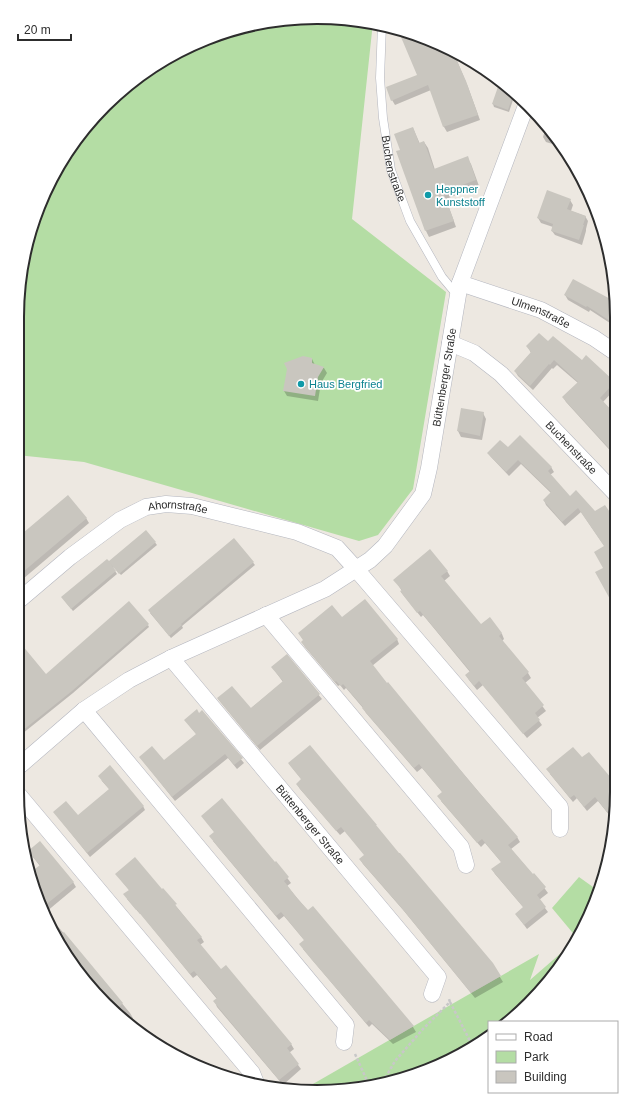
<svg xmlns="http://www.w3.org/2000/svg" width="634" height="1109" viewBox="0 0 634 1109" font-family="Arial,sans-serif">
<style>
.green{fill:#b4dda4}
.shadow{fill:#0003}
.building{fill:#c9c6bf}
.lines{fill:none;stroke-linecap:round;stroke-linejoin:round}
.service-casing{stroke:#b4b6bf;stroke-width:9}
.minor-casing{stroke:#b4b6bf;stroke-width:17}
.path{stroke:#c8c8c8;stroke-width:2.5;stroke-dasharray:3 2;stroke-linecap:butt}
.service{stroke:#fff;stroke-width:8}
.minor{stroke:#fff;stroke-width:16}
.culture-dot{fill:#0f9aa8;stroke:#fff;stroke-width:1.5}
.labels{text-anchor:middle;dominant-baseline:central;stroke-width:3.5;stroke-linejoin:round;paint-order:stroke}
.street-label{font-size:11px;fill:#2d2d2d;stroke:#fff}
.culture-label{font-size:11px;fill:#0d838f;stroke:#fff;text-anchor:start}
.rim{fill:none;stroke:#2d2d2d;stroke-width:2}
</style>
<rect width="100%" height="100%" fill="#ede8e1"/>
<path class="green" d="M317,17L373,22L352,219L446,292L413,489L378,535L359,541L84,462L17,455L18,297L33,220L67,151L105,105L150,68L202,40L258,23Z
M579,877L600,892L577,938L552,908Z
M576,940L567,958L507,1022H489V1036L414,1076L336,1091L306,1088L539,954L530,980Z"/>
<path class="shadow" d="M399,30L432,40L436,42L437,44L438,43L453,51L468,87L480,120L447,132L444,127L431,90L395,105L392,100L418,75Z
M508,87L515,94L509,112L494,107L493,104Z
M546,127L562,147L546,142L543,137Z
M413,128L420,144L424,142L428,148L435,170L467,158L471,164L479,186L446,199L456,227L429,237L426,231L401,151Z
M570,200L573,205L571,211L585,216L588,221L586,229V231L582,245L555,235L552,231L553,227L541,223L538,218Z
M565,295L615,302L616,300V327L590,310L589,312L568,300Z
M548,342L582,361L614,382L616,388L603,402L616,416V457L566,402L563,397L578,383L557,365L553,369L552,368L533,390L518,376L515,371L531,353L528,347Z
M312,359L315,365L324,368L327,373L321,383L318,401L287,396L284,391Z
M462,409L483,413L486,419L482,440L461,437L458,431Z
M508,449L551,467L554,472L550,475L570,497L595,513L613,518L614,517L616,520V540L614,541L616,545V611L613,603L604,568L605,547L581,512L565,526L546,505L544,500L552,494L521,464L509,476L491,457L488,453Z
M86,518L89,523L17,584V539Z
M146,531L157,545L121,575L114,567L113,568L117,574L73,611L64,600Z
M234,540L255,565L182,626L183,628L171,638L150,613Z
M447,571L450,576L444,581L481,626L489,619L502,634L504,639L502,641L528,673L531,678L525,683L546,711L537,718L542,725L527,738L483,685L477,690L469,680L466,675L470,672L423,615L421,617L404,596L401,592L402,591L398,585Z
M342,618L397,639L399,644L372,666L517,837L520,842L511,849L533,875L534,874L548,893L539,900L548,912L527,929L516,914L524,908L495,874L492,869L502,863L485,843L481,847L441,801L443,793L422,768L417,772L366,713L363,708L346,688L344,690L340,685L338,686L305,647L302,642L304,641L299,633Z
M148,625L149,627L73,693L17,738V641L45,675Z
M616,650V660L612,651Z
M286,656L322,699L260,750L218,699L250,709L283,682L272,667Z
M202,712L244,763L237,769L228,758L175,801L143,761L164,762L197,735L188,724Z
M589,753L616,786V811L610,816L598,801L587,811L577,798L573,802L550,774L582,759Z
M289,764L379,831L492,964L503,982L475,998L404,911L363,864L360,859L365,855L345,831L340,835L300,789L297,784L302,780Z
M101,780L143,806L145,810L90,857L54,812L78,817L110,790Z
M202,816L275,864L276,863L291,883L287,886L308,911L313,907L413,1027L416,1032L393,1044L372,1024L369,1027L303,949L305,941L284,916L279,920L213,841L215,833Z
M29,852L73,882L76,887L46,912L130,1013L133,1018L129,1021L130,1023L79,974L33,888L30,874L40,866Z
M120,879L161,891L163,890L201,937L204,942L200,945L220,970L291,1044L294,1049L289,1053L301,1069L283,1085L217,1007L215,1002L217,999L197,975L193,978L141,914H140L127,899L129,890Z
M155,1040L160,1046L152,1042Z"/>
<path class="building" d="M398,30L432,40L453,52L466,81L478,115L443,127L428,85L391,101L386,87L417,75Z
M500,81L514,92L508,110L492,104Z
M413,127L419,143L424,141L434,169L468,156L476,180L443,192L454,221L425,231L396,151L400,150L394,134Z
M547,190L571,199L567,209L586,216L583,225H584L579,240L551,231L553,224L537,218Z
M573,279L616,302V323L611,319L610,321L587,306L586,307L564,295Z
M539,333L548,341L553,336L582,360L586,355L615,382L600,398L616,415V456L562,397L578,382L554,360L550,365L549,364L530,386L514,371L531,352L526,346Z
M303,356L312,358V363L324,367L318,377L315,396L283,391L287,369L284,363Z
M461,408L484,412L480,436L457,431Z
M520,435L552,467L548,471L570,496L576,490L595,511L605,505L616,521V610L595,572L603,568L594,552L604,546L578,508L562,522L543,500L551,492L518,460L506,472L487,453L500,440L508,447Z
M68,495L87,518L17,577V538Z
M146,530L156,542L119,574L110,563L116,571L71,609L61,597L107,559L109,561Z
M234,538L254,562L181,624L182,625L169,636L148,610Z
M430,549L448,571L441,576L481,624L490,617L502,633L499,636L529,672L522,678L544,705L535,713L540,720L523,734L479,681L474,686L465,675L470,671L420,611L417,613L400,591L402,590L393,580Z
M365,599L398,639L370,661L387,683L388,682L477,790L518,837L508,845L533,874L534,873L546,887L537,895L546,907L524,925L515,914L523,907L491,869L501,862L482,839L477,843L461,824L437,796L442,792L419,764L414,768L362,708L363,707L343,684L341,686L336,681L335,682L301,642L303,640L298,633L332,605L342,617Z
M129,601L149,624L72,691L17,735V639L46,674Z
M287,654L320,694L257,746L217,698L232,686L251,708L283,681L271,667Z
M197,709L199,713L202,710L243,758L234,765L225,754L172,797L139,757L152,746L164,760L196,734L184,720Z
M310,745L377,825H376L399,853H400L493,963L501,976L471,993L400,906L359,859L364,855L341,827L336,831L296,784L301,779L288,763Z
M573,747L582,757L589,752L612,779L611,780L616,787V804L607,812L595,797L584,807L574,795L570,798L546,769Z
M110,765L144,806L87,853L53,812L66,801L78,815L109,789L98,776Z
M222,798L275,862L276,861L289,877L284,881L297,898L308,910L313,906L414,1026L390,1040L369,1020L366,1023L312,960L299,944L304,940L291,924L281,912L276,916L209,836L214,832L201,816Z
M40,841L74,882L43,907L33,888L30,873L40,865L28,851Z
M135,857L162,889L163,888L177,904L175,905L202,937L197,940L221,969L226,965L292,1044L287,1048L299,1064L279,1080L213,1001L217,998L194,971L190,974L137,910H136L123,894L129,890L115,874Z
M64,932L123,1003L116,1010L79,974L58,936Z"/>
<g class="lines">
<defs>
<g id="service">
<path id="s1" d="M382,25L380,78L383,118L391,170L410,221L442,277L458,296"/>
</g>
<g id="minor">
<path id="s2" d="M460,283L541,310L594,338L616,353"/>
<path id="s3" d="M450,343L474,353L501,374L616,494"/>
<path id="s4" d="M17,602L70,557L120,520L146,507L166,504L192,506L297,532L337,548L356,569L560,807V829"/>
<path d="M266,615L461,847L466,865"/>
<path id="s5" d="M171,658L438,977L432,994"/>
<path d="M84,710L346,1025L344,1042"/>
<path id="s6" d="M17,768L84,710L129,680L171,658L325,589L370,560L385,546L423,494L429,468L460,283L527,103"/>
<path d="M17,793L252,1073L256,1083"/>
</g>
</defs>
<use href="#service" class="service-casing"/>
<use href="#minor" class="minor-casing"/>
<path class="path" d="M450,1002L469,1039L468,1047
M355,1054L369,1085
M383,1082L395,1061L423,1029L450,1002L449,999"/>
<use href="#service" class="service"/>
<use href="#minor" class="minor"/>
</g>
<g class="culture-dot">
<circle cx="428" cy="195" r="4"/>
<circle cx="301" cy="384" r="4"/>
</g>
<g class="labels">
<g class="street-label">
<text stroke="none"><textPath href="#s1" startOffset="145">Buchenstraße</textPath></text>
<text stroke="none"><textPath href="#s2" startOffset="86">Ulmenstraße</textPath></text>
<text stroke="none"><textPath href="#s6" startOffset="616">Büttenberger Straße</textPath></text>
<text stroke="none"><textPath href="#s3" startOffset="162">Buchenstraße</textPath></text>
<text stroke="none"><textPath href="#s4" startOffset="193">Ahornstraße</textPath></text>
<text stroke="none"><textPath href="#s5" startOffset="217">Büttenberger Straße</textPath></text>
</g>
<g class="culture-label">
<text x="436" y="189">Heppner<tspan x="436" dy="13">Kunststoff</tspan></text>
<text x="309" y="384">Haus Bergfried</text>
</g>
</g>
<path d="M0 0H634V1109H0ZM317 24H317A293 293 0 0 1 610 317V792A293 293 0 0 1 317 1085H317A293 293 0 0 1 24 792V317A293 293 0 0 1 317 24Z" fill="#fff" fill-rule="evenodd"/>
<path class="rim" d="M317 24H317A293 293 0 0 1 610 317V792A293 293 0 0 1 317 1085H317A293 293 0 0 1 24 792V317A293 293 0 0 1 317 24Z"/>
<rect x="488" y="1021" width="130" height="72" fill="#ffffff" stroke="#ababab"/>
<rect x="496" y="1034" width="20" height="6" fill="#ffffff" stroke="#ababab"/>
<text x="524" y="1041" font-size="12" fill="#2d2d2d">Road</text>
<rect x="496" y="1051" width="20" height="12" fill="#b4dda4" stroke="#ababab"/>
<text x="524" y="1061" font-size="12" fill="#2d2d2d">Park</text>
<rect x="496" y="1071" width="20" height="12" fill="#c9c6bf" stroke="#ababab"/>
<text x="524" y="1081" font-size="12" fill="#2d2d2d">Building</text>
<path d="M18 34v6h53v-6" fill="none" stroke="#2d2d2d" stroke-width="2"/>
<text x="24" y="34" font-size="12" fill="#2d2d2d" stroke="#ffffff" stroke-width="3" paint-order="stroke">20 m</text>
</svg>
